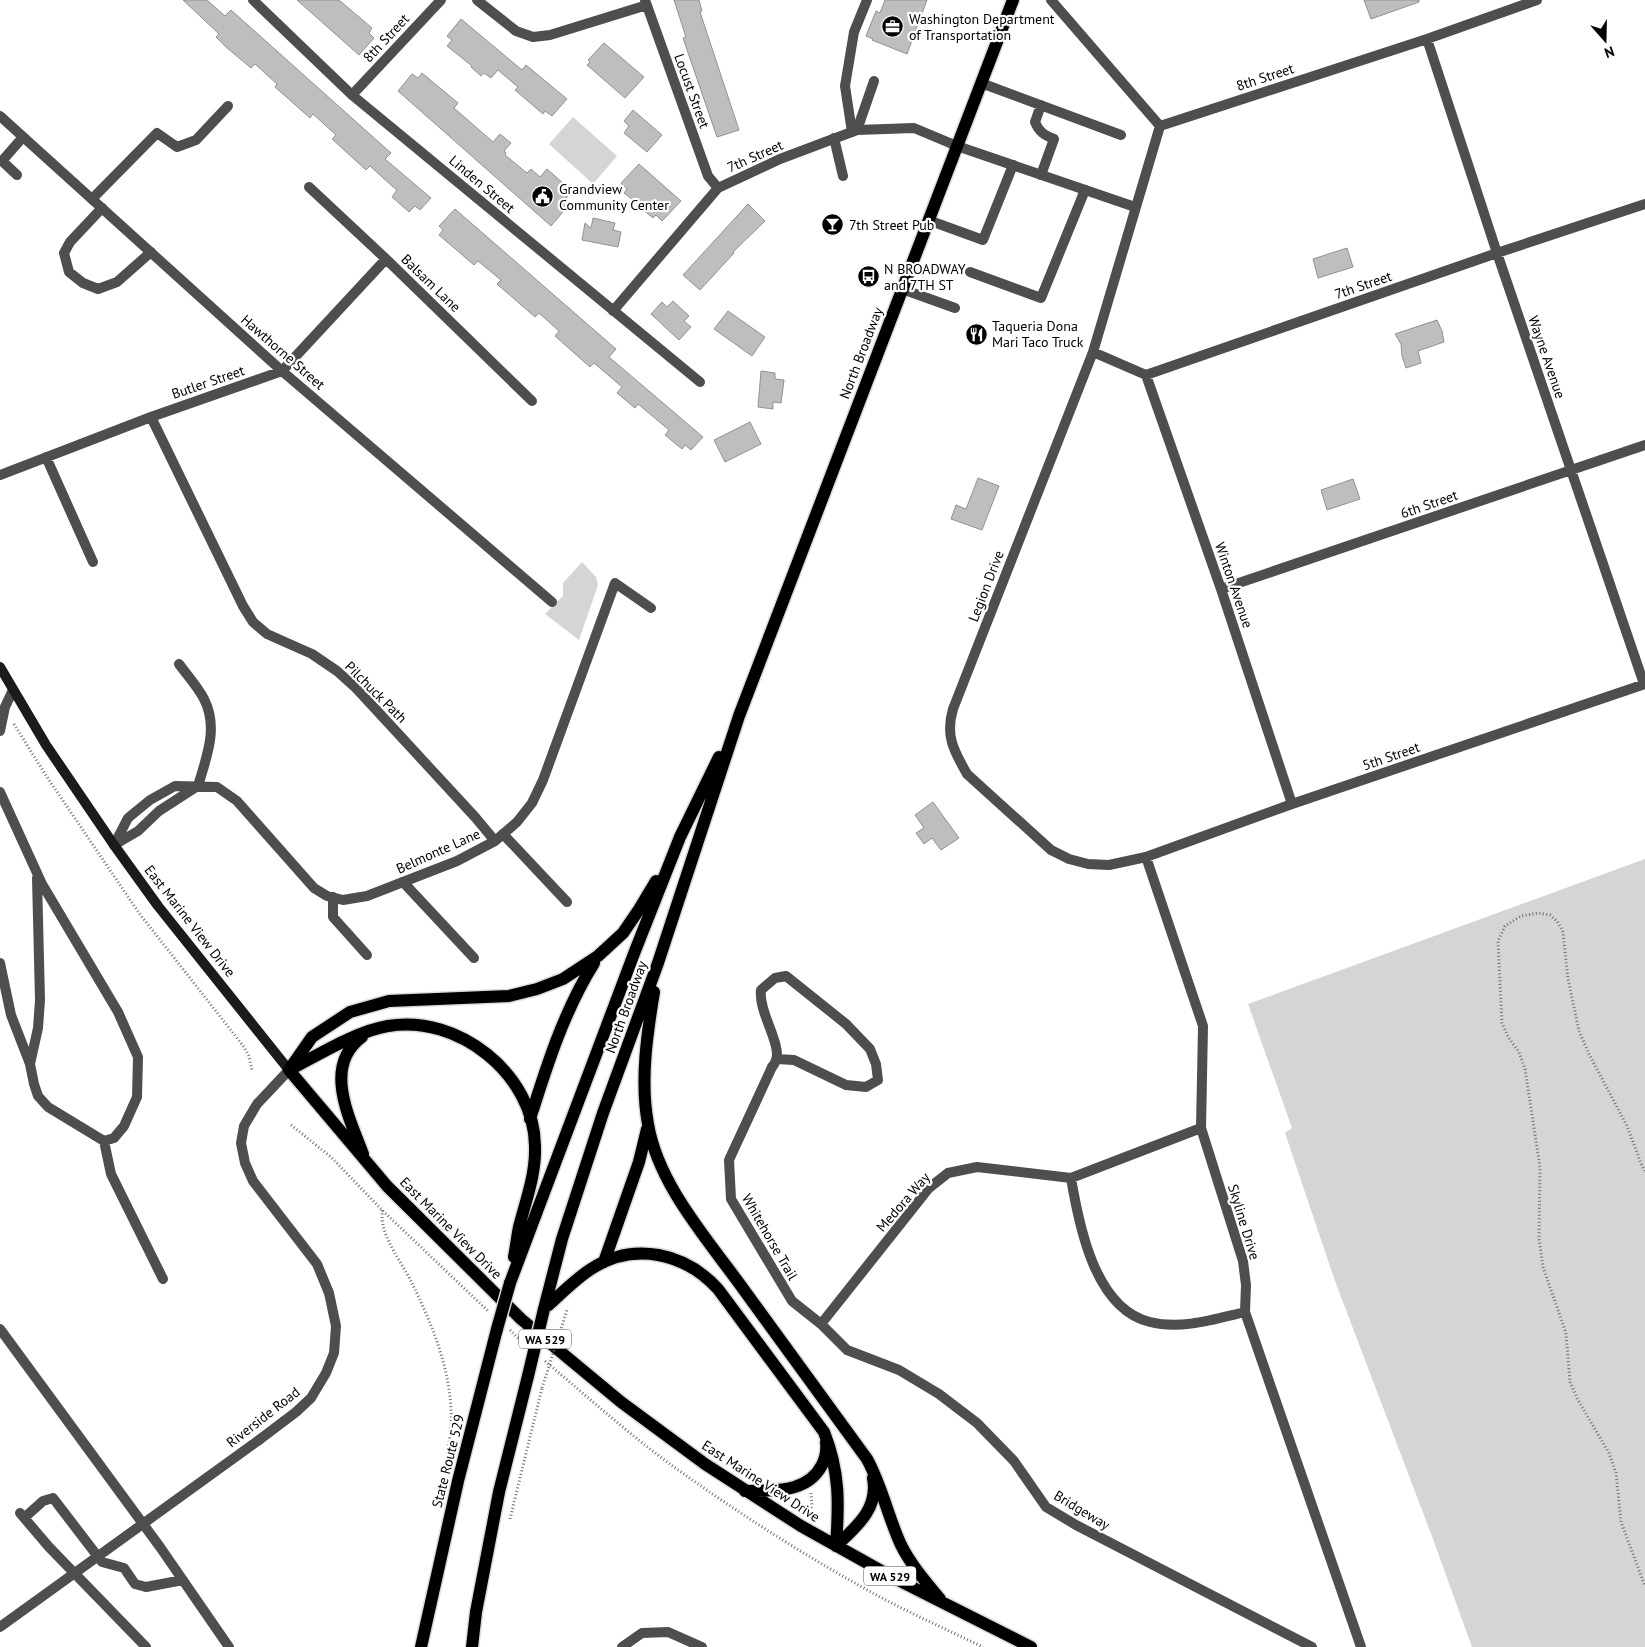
<svg xmlns="http://www.w3.org/2000/svg" width="1645" height="1647" viewBox="0 0 1645 1647" font-family="'PT Sans',sans-serif">
<style>
.green{fill:#d5d5d5}
.building{fill:#bebebe;stroke:#929292}
.lines{fill:none;stroke-linecap:round;stroke-linejoin:round}
.primary-casing{stroke:#dbdbdb;stroke-width:15}
.path{stroke:#707070;stroke-width:3;stroke-dasharray:1 2.5;stroke-linecap:butt}
.service{stroke:#4e4e4e;stroke-width:10}
.minor{stroke:#4e4e4e;stroke-width:10}
.secondary{stroke:#1b1b1b;stroke-width:10}
.primary{stroke:#000;stroke-width:12}
.primary-bridge-casing{stroke:#dbdbdb;stroke-width:15;stroke-linecap:butt}
.path-bridge{stroke:#707070;stroke-width:3;stroke-dasharray:1 2.5;stroke-linecap:butt}
.minor-bridge{stroke:#4e4e4e;stroke-width:10}
.primary-bridge{stroke:#000;stroke-width:12}
.labels{text-anchor:middle;dominant-baseline:central;stroke-width:4.5;stroke-linejoin:round;paint-order:stroke}
.shield{fill:#fff;stroke:#4c4c4c;stroke-width:1}
.shield-label{font-size:12px;font-weight:bold;fill:#000}
.poi-label{font-size:14px;fill:#000;stroke:#fff;text-anchor:start}
.street-label{font-size:14px;fill:#000;stroke:#fff}
</style>
<rect width="100%" height="100%" fill="#fff"/>
<path class="green" d="M573,117L617,156L593,184L549,144Z
M582,562L596,577L598,585L579,640L545,614L563,596V583Z
M1645,859V1647H1472L1433,1539L1335,1281L1285,1133L1292,1128L1248,1004Z"/>
<path class="building" d="M183,0H207L225,16L231,10L391,153L385,159L431,198L420,210L415,206L409,212L392,197L397,190L392,186L370,166L366,170L332,139L336,135L313,114L310,118L275,87L277,84L255,64L251,68L226,47L216,37L219,34Z
M297,0H339L372,28L369,33L374,38L359,55Z
M674,0H699L702,11L700,12L739,130L717,137L683,38L686,37Z
M885,0H927L907,54L872,40L873,39L866,36L876,11L880,13Z
M1364,0H1419V2L1371,19Z
M461,19L522,70L526,65L567,99L552,116L545,111L543,114L515,90L518,87L498,70L491,78L484,73L481,76L471,67L472,66L447,46L452,40L447,36Z
M604,43L644,77L625,98L587,65L590,62L588,60Z
M422,73L458,103L454,108L493,142L500,134L511,143L504,151L506,153L505,155L527,173L531,169L540,177L547,169L572,191L562,203L567,207L551,226L398,91L412,74L418,78Z
M633,110L662,135L647,152L624,133L629,126L624,121Z
M639,164L681,201L662,221L656,215L653,218L642,209L643,208L624,193L627,189L621,183Z
M748,204L765,221L733,252L734,253L700,290L683,275Z
M455,209L616,349L609,357L703,437L691,450L685,445L682,449L665,435L669,430L638,404L635,408L617,393L622,387L594,363L590,367L555,336L559,331L539,313L535,317L497,284L501,280L478,261L474,265L439,235L443,230L439,226Z
M593,218L615,223L613,230L621,232L618,247L582,240L585,223L591,228Z
M1347,248L1353,267L1318,278L1313,259Z
M673,301L689,316L684,321L691,327L679,340L651,314L662,302L667,307Z
M728,311L765,337L752,356L714,329Z
M1437,320L1442,331L1444,342L1418,351L1421,363L1406,368L1402,356L1401,344L1395,334Z
M761,371L775,373V379L784,380L781,403L773,402V409L758,407Z
M750,422L761,444L725,462L714,440Z
M978,478L999,486L982,530L951,519L956,505L966,509Z
M1353,479L1360,499L1327,510L1321,490Z
M933,802L959,838L941,850L932,838L924,844L916,833L924,828L915,815Z"/>
<g class="lines">
<defs>
<path id="primary" d="M654,992C647,1034 640,1081 648,1124C658,1185 709,1241 744,1290C785,1346 826,1402 867,1459C882,1486 888,1517 901,1545C911,1565 926,1582 940,1599
M362,1037C322,1066 350,1119 363,1154
M291,1069C320,1054 357,1031 388,1026C458,1014 534,1074 535,1146C536,1174 526,1200 519,1227C517,1237 516,1247 514,1257
M289,1070L387,1186L521,1319L621,1402L705,1464L801,1526L894,1578L1031,1647
M289,1070L312,1037L350,1012L389,1001L509,996L537,989L563,979L598,956L623,933L638,911L656,881
M530,1119C547,1065 564,1011 594,963
M604,1262L639,1162L647,1129
M510,1283L635,951L680,837L719,757
M544,1309L562,1239L603,1113L658,963L739,716L1013,0
M544,1309C559,1296 574,1280 591,1269C634,1241 685,1253 718,1289L824,1432C840,1472 839,1504 836,1546
M745,1491C773,1490 807,1494 822,1465C826,1457 827,1450 826,1442
M836,1546C856,1527 879,1509 873,1478
M421,1647L458,1481L497,1329
M472,1647L476,1612L499,1492L528,1376"/>
</defs>
<use href="#primary" class="primary-casing"/>
<path class="path" d="M14,724L45,774L139,913L244,1047L249,1056L252,1070
M291,1125L331,1157L382,1210L488,1311
M1645,1171L1642,1166L1627,1126L1589,1054L1579,1031L1568,979L1563,932L1557,921L1550,915L1538,913L1521,916L1505,926L1498,941L1502,1023L1508,1037L1519,1052L1525,1069L1540,1167L1539,1239L1543,1267L1566,1333L1570,1382L1578,1400L1609,1453L1616,1473L1621,1522L1645,1586
M382,1210C382,1215 382,1220 383,1225C387,1244 403,1265 412,1283C433,1326 453,1375 451,1424C450,1439 447,1455 445,1469
M510,1330L521,1341
M545,1361C590,1399 633,1438 681,1472C746,1518 813,1561 884,1599C916,1616 950,1631 983,1647
M808,1514L812,1506L811,1493
M510,1519L542,1388"/>
<path class="service" d="M981,83L1121,135
M857,130L874,81
M852,132L845,86L854,32L867,0
M834,138L843,176
M17,175L2,161L23,137
M1041,175L1054,139C1044,135 1039,132 1035,122L1041,105
M92,199L157,133L177,147L196,140L228,106
M102,208L70,242L64,253L69,272L83,283L98,289L117,282L151,252
M928,220L983,240L1013,165
M970,272L1041,298L1085,190
M902,289L955,308
M179,664C187,675 198,687 204,699C219,728 206,758 198,786
M0,731L5,707L13,690
M0,792L42,884L118,1012L138,1057L137,1097L124,1126L114,1138L104,1141L48,1107L38,1096L34,1084L30,1064L11,1015L0,963
M503,834L567,902
M403,882L474,958
M333,897V917L367,955
M30,1064L38,1028L40,1000L37,878
M772,1067C774,1065 775,1063 776,1060C782,1045 758,1011 761,990L775,978L786,976L846,1024L870,1049L876,1064L878,1080L866,1087L846,1085L794,1060L777,1059
M104,1141L111,1174L163,1279
M0,1329L160,1547L229,1647
M20,1513L49,1547L146,1647
M24,1518L43,1501L53,1498L102,1562L124,1568L135,1584L146,1587L183,1580
M622,1647L642,1633L668,1632L702,1647"/>
<path class="minor" d="M253,0L352,95L700,382
M477,0L516,31L533,37L550,35L647,5
M645,0L708,176L718,188
M1051,0L1160,126L1427,39L1537,0
M1427,39L1497,253L1644,684
M352,95L441,0
M0,116L282,371L552,602
M1160,126L1093,352L953,709C945,736 954,751 967,774L1051,850L1069,859L1088,864L1109,865L1146,857L1292,804L1645,684
M309,187L386,259L532,401
M613,311L718,188L780,159L857,130L914,128L957,146L1135,207
M1093,352L1146,375L1497,253L1645,204
M1146,375L1221,589L1292,804
M151,417L243,606L253,622L267,634L312,654L337,671L356,688L475,817L495,841
M46,457L93,562
M0,475L151,417L282,371L386,259
M1221,589L1645,445
M114,845L128,818L150,800L175,786L217,787L237,801L314,888L327,896L343,900L367,896L457,861L495,841L517,822L532,803L543,780L615,583L651,608
M114,845L138,831L159,811L196,787
M1146,857L1203,1026L1201,1128L1243,1261L1246,1285L1245,1312L1361,1647
M772,1067L729,1160L731,1199L792,1301L821,1324L847,1350L899,1370L939,1394L977,1423L1014,1461L1046,1507L1076,1525L1312,1647
M1071,1178C1079,1226 1095,1309 1150,1322C1181,1330 1215,1319 1245,1312
M821,1324L929,1188L948,1173L977,1167L1071,1178L1201,1128
M259,1440L296,1412L311,1398L326,1373L334,1353L336,1326L329,1293L317,1264L253,1181L245,1163L241,1143L244,1126L257,1104L289,1070"/>
<path class="secondary" d="M0,667L46,745L114,845L158,906L289,1070"/>
<use href="#primary" class="primary"/>
<defs>
<path id="primary-bridge" d="M497,1329L510,1283
M528,1376L544,1309"/>
</defs>
<use href="#primary-bridge" class="primary-bridge-casing"/>
<path class="path-bridge" d="M542,1388L567,1310"/>
<path class="minor-bridge" d="M0,1627L259,1440"/>
<use href="#primary-bridge" class="primary-bridge"/>
</g>
<defs>
<symbol id="office-disc" viewBox="-11 -11 22 22"><circle r="9.5" fill="#000" stroke="#fff"/><path d="M-6-3h4V-5.5h4V-3h4V5H-6ZM-1-4.5V-3h2v-1.5ZM-6 0V1H6V0Z" fill="#fff"/></symbol>
<symbol id="civic-disc" viewBox="-11 -11 22 22"><circle r="9.5" fill="#000" stroke="#fff"/><path d="M-.6-6.5H3V-4.5H.6V-3L4-1V1h2V6H-6V1h2V-1L-.6-3ZM-1.2 2.5V6h2.4V2.5Z" fill="#fff"/></symbol>
<symbol id="bar-disc" viewBox="-11 -11 22 22"><circle r="9.5" fill="#000" stroke="#fff"/><path d="M-6-5H6L.8 .8V4.5H3.5V6h-7V4.5H-.8V.8Z" fill="#fff"/></symbol>
<symbol id="bus-disc" viewBox="-11 -11 22 22"><circle r="9.5" fill="#000" stroke="#fff"/><path d="M-5-6H5V4H4V6H2V4H-2V6H-4V4H-5ZM-3.5-4V0h7V-4ZM-3.5 1.2v1.5H-2V1.2ZM2 1.2v1.5H3.5V1.2Z" fill="#fff"/></symbol>
<symbol id="restaurant-disc" viewBox="-11 -11 22 22"><circle r="9.5" fill="#000" stroke="#fff"/><path d="M-5-6h1v4h1v-4h1v4h1v-4h1v5L-1.5 .5V6h-2V.5L-5-1ZM5-6V6H3V1.5H1.5Q1.5-4 5-6Z" fill="#fff"/></symbol>
</defs>
<g fill-rule="evenodd">
<use href="#office-disc" x="880" y="14" width="25" height="25"/>
<use href="#civic-disc" x="530" y="184" width="25" height="25"/>
<use href="#bar-disc" x="820" y="212" width="25" height="25"/>
<use href="#bus-disc" x="856" y="264" width="25" height="25"/>
<use href="#restaurant-disc" x="964" y="322" width="25" height="25"/>
</g>
<g class="labels">
<g class="shield">
<rect x="519" y="1329.5" width="52" height="19" rx="4"/>
<rect x="864" y="1566.5" width="52" height="19" rx="4"/>
</g>
<g class="shield-label">
<text x="545" y="1339">WA 529</text>
<text x="890" y="1576">WA 529</text>
</g>
<g class="poi-label">
<text x="909" y="19">Washington Department<tspan x="909" dy="16">of Transportation</tspan></text>
<text x="559" y="189">Grandview<tspan x="559" dy="16">Community Center</tspan></text>
<text x="849" y="225">7th Street Pub</text>
<text x="884" y="269">N BROADWAY<tspan x="884" dy="16">and 7TH ST</tspan></text>
<text x="992" y="326">Taqueria Dona<tspan x="992" dy="16">Mari Taco Truck</tspan></text>
</g>
<g class="street-label">
<text transform="translate(386 38) rotate(-47)">8th Street</text>
<text transform="translate(1265 77) rotate(-18)">8th Street</text>
<text transform="translate(692 91) rotate(70)">Locust Street</text>
<text transform="translate(755 156) rotate(-24)">7th Street</text>
<text transform="translate(482 184) rotate(40)">Linden Street</text>
<text transform="translate(431 283) rotate(44)">Balsam Lane</text>
<text transform="translate(1363 285) rotate(-19)">7th Street</text>
<text transform="translate(283 352) rotate(41)">Hawthorne Street</text>
<text transform="translate(861 353) rotate(-69)">North Broadway</text>
<text transform="translate(1547 357) rotate(71)">Wayne Avenue</text>
<text transform="translate(208 382) rotate(-19)">Butler Street</text>
<text transform="translate(1429 504) rotate(-19)">6th Street</text>
<text transform="translate(1234 585) rotate(71)">Winton Avenue</text>
<text transform="translate(986 586) rotate(-69)">Legion Drive</text>
<text transform="translate(376 692) rotate(45)">Pilchuck Path</text>
<text transform="translate(1391 756) rotate(-19)">5th Street</text>
<text transform="translate(438 851) rotate(-24)">Belmonte Lane</text>
<text transform="translate(190 921) rotate(52)">East Marine View Drive</text>
<text transform="translate(626 1007) rotate(-70)">North Broadway</text>
<text transform="translate(903 1202) rotate(-49)">Medora Way</text>
<text transform="translate(1244 1222) rotate(73)">Skyline Drive</text>
<text transform="translate(451 1228) rotate(45)">East Marine View Drive</text>
<text transform="translate(770 1237) rotate(60)">Whitehorse Trail</text>
<text transform="translate(263 1417) rotate(-38)">Riverside Road</text>
<text transform="translate(448 1461) rotate(-76)">State Route 529</text>
<text transform="translate(761 1481) rotate(33)">East Marine View Drive</text>
<text transform="translate(1082 1510) rotate(31)">Bridgeway</text>
</g>
</g>
<g transform="translate(1605 40) rotate(160)" stroke="#ffffff" stroke-width="4" paint-order="stroke">
<path d="M0-4L9 19L0 12L-9 19Z" fill="#000000"/>
<text y="-8" font-size="14" font-weight="bold" text-anchor="middle" fill="#000000">N</text>
</g>
</svg>
